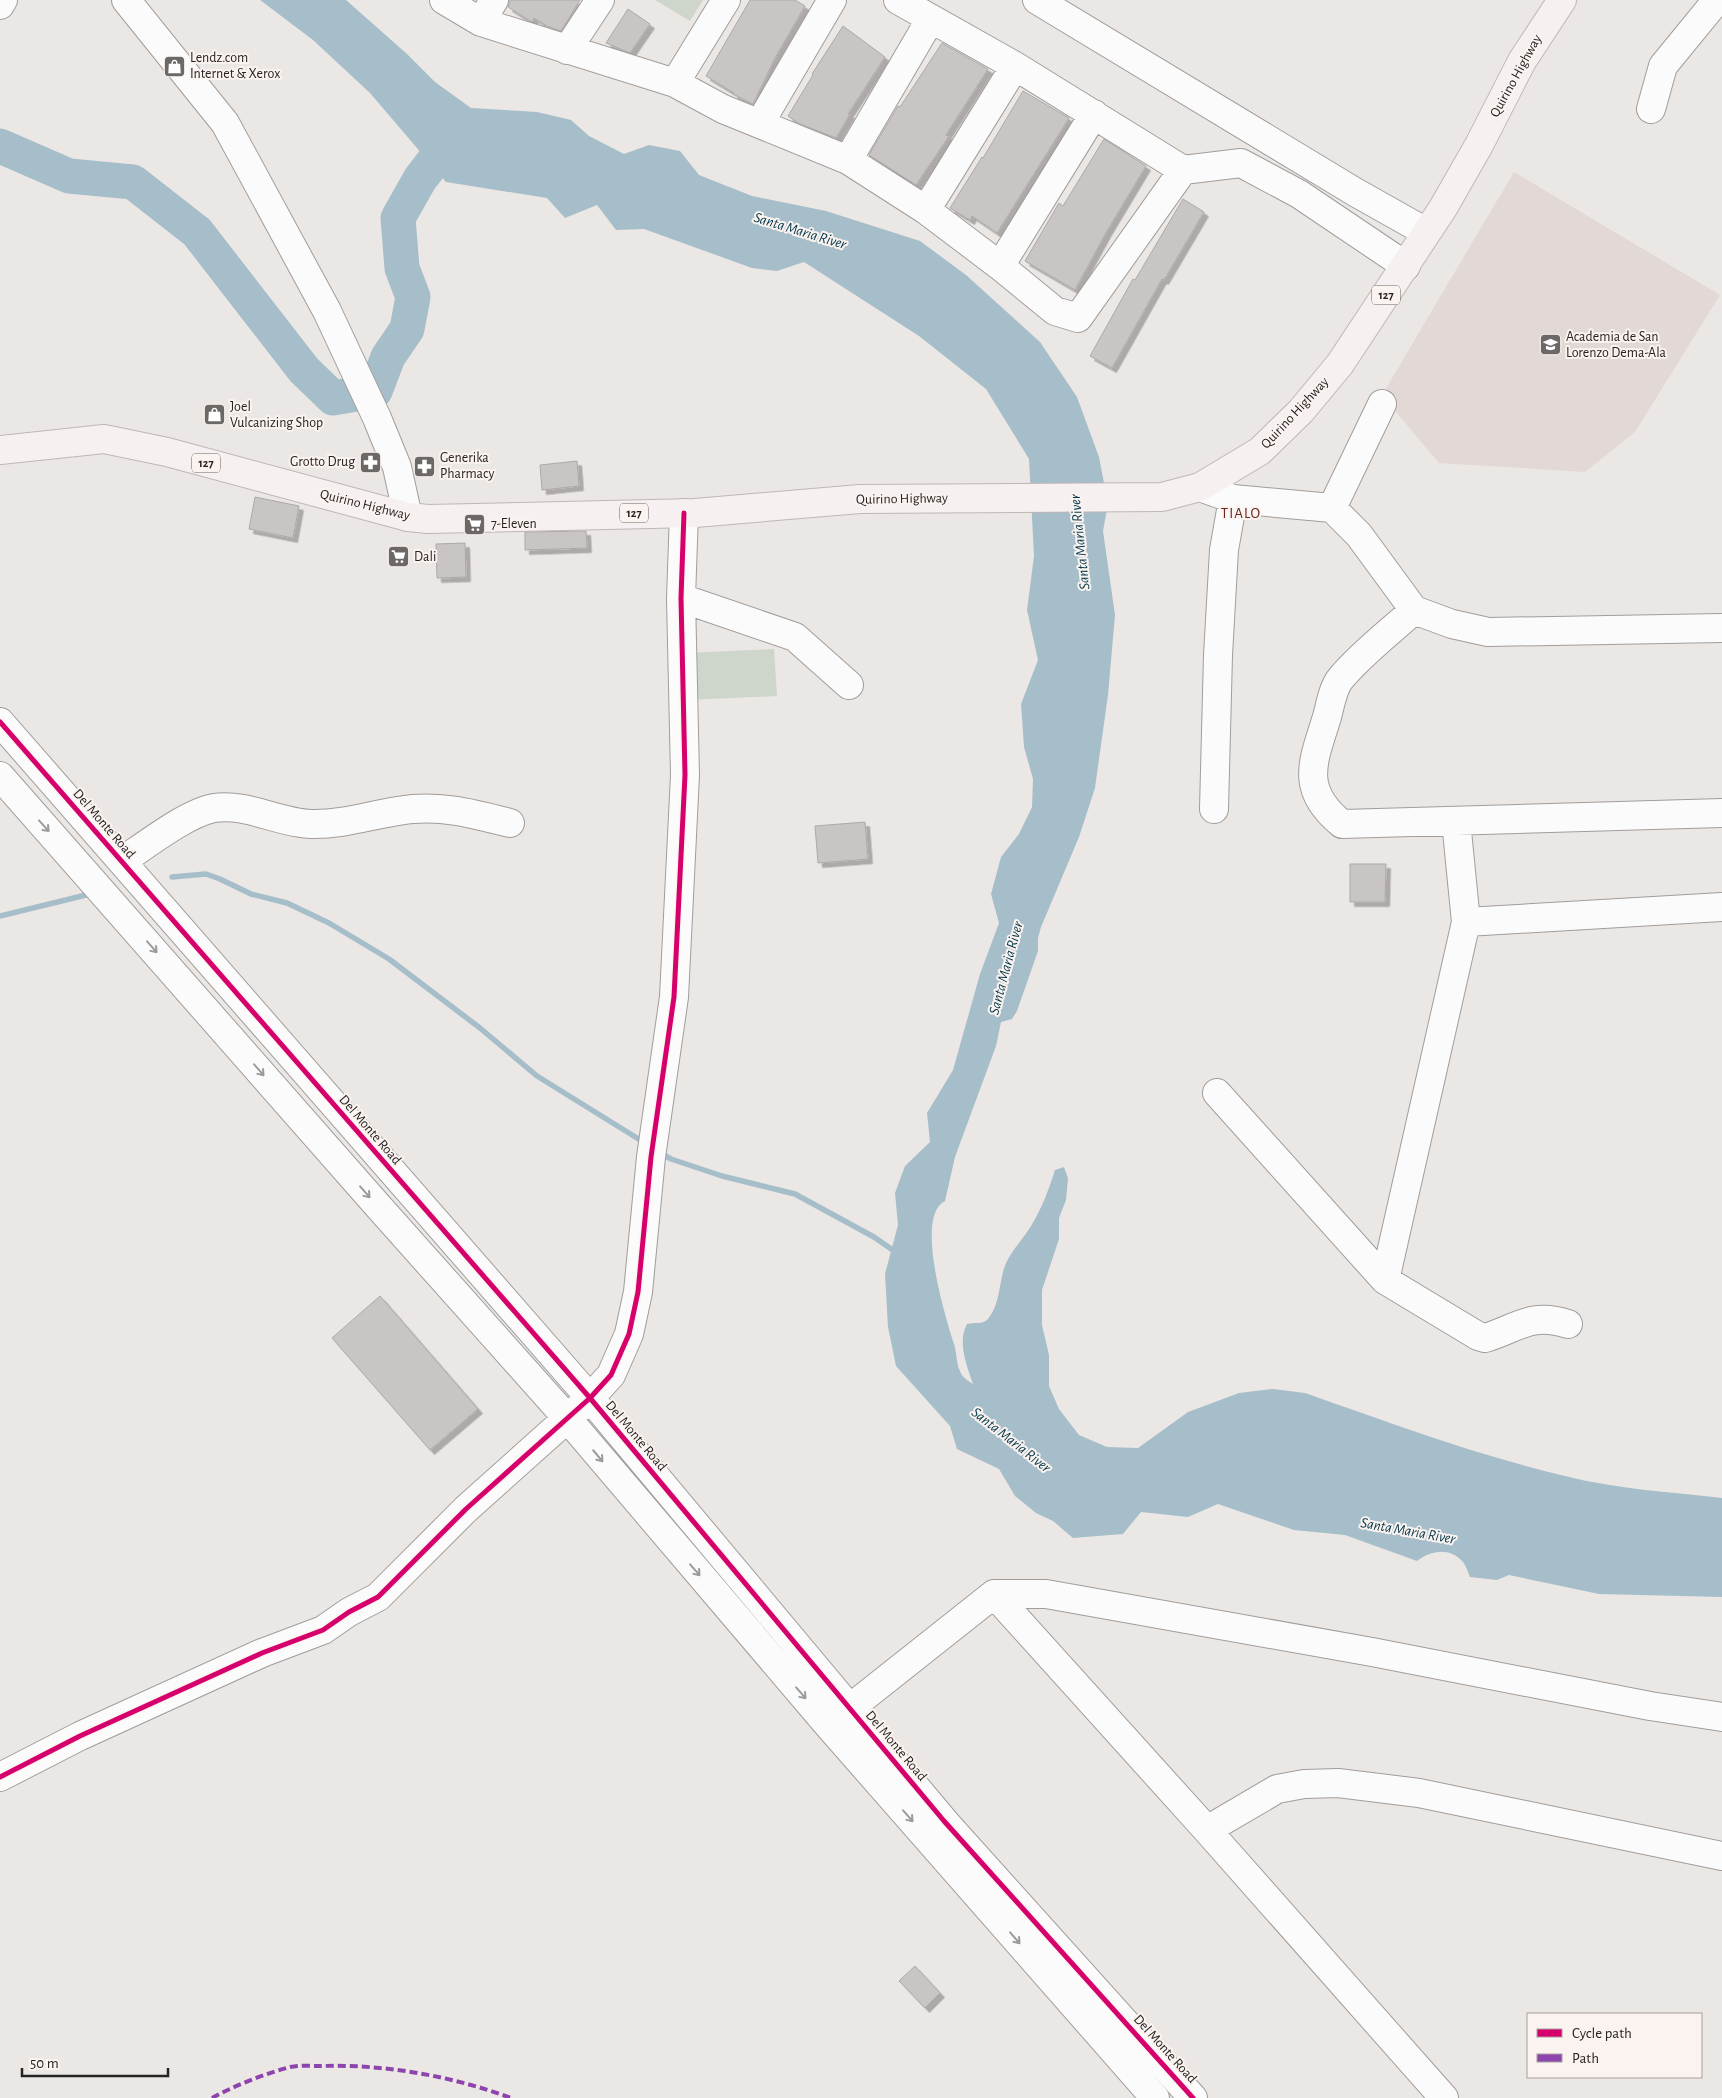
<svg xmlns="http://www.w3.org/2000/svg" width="1722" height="2098" viewBox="0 0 1722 2098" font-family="'Alegreya Sans',sans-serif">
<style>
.built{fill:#e2d8d5}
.green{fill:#ced5cb}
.water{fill:#a6bec9}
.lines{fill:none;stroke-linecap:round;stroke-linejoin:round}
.stream{stroke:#a6bec9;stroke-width:5.5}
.river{stroke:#a6bec9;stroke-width:35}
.building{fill:#c8c5c4;stroke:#aca9a8;filter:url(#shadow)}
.minor-casing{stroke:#a09d9b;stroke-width:30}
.major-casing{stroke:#c1b6b6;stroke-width:30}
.minor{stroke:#fcfbfb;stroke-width:28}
.major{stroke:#f6f0f0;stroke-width:28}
.quiet{stroke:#8e44ad;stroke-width:4;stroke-dasharray:8 4;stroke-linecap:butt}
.cycleway-casing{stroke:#fbf3f0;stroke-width:8}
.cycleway{stroke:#d6006c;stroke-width:5}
.oneway{stroke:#9c9a99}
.labels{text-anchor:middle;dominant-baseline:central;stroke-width:4;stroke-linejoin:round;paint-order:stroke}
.shield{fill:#fbf3f0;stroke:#666160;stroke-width:1}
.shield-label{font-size:12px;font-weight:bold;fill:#262322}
.poi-label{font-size:14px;fill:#262322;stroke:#fbf3f0;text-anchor:start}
.street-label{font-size:14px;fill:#262322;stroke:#fbf3f0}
.water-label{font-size:15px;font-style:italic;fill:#043a4c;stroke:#fbf3f0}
.neighbourhood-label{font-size:15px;letter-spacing:1px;fill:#6b261c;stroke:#fbf3f0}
</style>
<defs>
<filter id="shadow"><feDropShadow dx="4.5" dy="4.5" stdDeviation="0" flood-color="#0004"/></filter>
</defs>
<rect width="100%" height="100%" fill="#ebe7e5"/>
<path class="built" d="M1514,172L1720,295L1635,432L1585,472L1439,463L1382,395Z"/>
<path class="green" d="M655,0H703L690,21Z
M774,649L777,696L688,700L685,653Z"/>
<path class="water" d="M260,0H346L407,54L435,82L471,108L537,112L571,120L589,136L624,154L649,145L680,151L699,175L752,196L826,211L920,241L966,275L1040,342L1077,397L1099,457L1108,504L1103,531L1115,615L1108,695L1095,788L1079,837L1041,927L1038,938V951L1017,1011L1012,1019L1001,1022L996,1046L955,1157L945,1201C914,1216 946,1319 954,1344C957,1353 956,1363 960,1371C962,1377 968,1381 973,1384C967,1366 957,1342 967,1324C974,1322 983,1325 988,1319C999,1306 999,1287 1003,1272C1007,1255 1022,1241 1031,1226C1042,1208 1049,1189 1055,1170L1064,1167L1068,1178L1066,1200L1059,1218V1239L1042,1290V1325L1049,1355V1386L1059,1409L1079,1435L1107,1447L1138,1448L1188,1412L1239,1393L1273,1389L1305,1393C1391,1423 1476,1455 1565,1476C1616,1489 1669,1492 1722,1498V1597L1599,1594L1509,1575L1497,1580L1470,1577C1468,1572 1466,1566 1463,1562C1450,1547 1431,1550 1417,1561L1345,1535L1294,1530L1218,1504L1188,1517L1141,1512L1123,1534L1073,1538L1053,1521L1036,1513L1015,1496L999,1469L957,1449L950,1426L896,1366L888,1327L885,1274L898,1225L895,1193L905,1166L930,1142L927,1113L953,1070L980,974L999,923L991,894L1001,857L1019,834L1032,807L1033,779L1024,747L1021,704L1038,660L1027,610L1034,556L1029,459L986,389L919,336L804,262L777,271L752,268L644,229L616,230L597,205L565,218L547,198L446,182L370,93L313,40Z"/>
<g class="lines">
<path class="stream" d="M172,877L206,874L220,879L251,894L287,903L329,923L389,959L480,1028L537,1076L645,1143
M0,916L86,895
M659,1152L671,1159L722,1176L795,1194L874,1237L897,1253"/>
<path class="river" d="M0,146L69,176L133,182L197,232L304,370L333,398L375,391L388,357L407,329L413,297L402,268L398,218L420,179L437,157V128"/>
</g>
<path class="building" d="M510,0H580L561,31L547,26L534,18L532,22L508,7Z
M750,0H795L805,6L775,58L753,104L733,94L734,93L706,76Z
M628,9L650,24L630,53L606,43Z
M843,26L885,57L848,114H850L836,138L800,124L788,116L813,75L812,74Z
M942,43L988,69L946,135L949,136L916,185L869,155L898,106L900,107Z
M1023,91L1069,118L997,233L972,216L970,220L950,208L982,157L983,158Z
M1104,139L1146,166L1107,231L1075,290L1025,261L1059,203L1063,206Z
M1183,199L1204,212L1164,280L1162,279L1112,368L1090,356L1133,279L1135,280Z
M577,461L579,486L542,490L540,465Z
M255,497L299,506L293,538L249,529Z
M586,531L587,548L525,550V532Z
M465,543L466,577L437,578L436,544Z
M865,822L868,859L818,863L815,826Z
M1350,864H1386L1385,902H1350Z
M380,1296L478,1409L430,1450L332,1338Z
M915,1966L940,1993L925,2008L899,1981Z"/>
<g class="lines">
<defs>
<path id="minor" d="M126,0L225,123L327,311L377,418L397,467L408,517
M444,0L481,22L675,83L723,109L848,160L926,210L1000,266L1055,311L1078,318L1183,170
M898,0L1015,66L1183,170L1241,163L1299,194L1406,266
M1037,0L1355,192L1426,232
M0,5L3,0
M481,22L494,0
M567,50L600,0
M675,83L726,0
M1651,109L1663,66L1717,0
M760,123L832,0
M848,160L930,20
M926,210L1015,66
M1000,266L1094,114
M1200,487L1233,499L1332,508L1359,535L1414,610L1452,624L1488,632L1722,628
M1332,508L1382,404
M681,598L795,637L849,685
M1414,610C1390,632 1362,653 1341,678C1333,687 1330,706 1327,717C1313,762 1299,789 1342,824L1722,813
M0,722L590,1398L944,1821L1193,2098
M0,776L378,1206L567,1418L828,1725L1155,2098
M1214,809L1218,655L1224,550L1233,499
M1456,821L1466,922L1722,907
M122,861C146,845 187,813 214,808C247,803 279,823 311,824C346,825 379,812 413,809C448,806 477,815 510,823
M1217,1093L1385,1280L1478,1336L1485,1338C1518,1328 1531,1312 1568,1324
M1385,1280L1466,922
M994,1594L1207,1830L1444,2098
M835,1720L994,1594H1046L1372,1652L1650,1706L1722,1717
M0,1777L80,1736L262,1653L323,1630L349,1612L378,1597L466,1509L590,1398L611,1375L629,1334L638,1292L651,1157L674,997L685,775L681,598L684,513
M1207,1830L1277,1789L1304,1784L1338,1783L1419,1793L1722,1856"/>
<path id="major" d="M0,450L104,439L167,452L408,517L428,519L695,513L860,499L1162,497L1200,487L1260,451L1301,411L1340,364L1443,208L1479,145L1522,61L1562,0"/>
</defs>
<use href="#minor" class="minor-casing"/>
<use href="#major" class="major-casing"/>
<use href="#minor" class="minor"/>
<use href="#major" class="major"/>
<path class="quiet" d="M212,2098C236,2085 264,2074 290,2067C299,2065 311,2066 321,2066C384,2064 452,2076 511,2098"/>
<defs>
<path id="cycleway" d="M0,722L590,1398L944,1821L1193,2098
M0,1777L80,1736L262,1653L323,1630L349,1612L378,1597L466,1509L590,1398L611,1375L629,1334L638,1292L651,1157L674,997L685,775L681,598L684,513"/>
</defs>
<use href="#cycleway" class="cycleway-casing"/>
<use href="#cycleway" class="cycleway"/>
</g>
<defs><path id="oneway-shaft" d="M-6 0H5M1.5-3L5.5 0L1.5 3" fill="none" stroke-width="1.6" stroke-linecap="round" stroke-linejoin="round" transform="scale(1.25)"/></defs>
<g class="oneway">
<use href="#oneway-shaft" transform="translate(44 826) rotate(48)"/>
<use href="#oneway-shaft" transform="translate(152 947) rotate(49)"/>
<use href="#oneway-shaft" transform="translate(259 1070) rotate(49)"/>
<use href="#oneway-shaft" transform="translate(365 1192) rotate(49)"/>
<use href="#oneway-shaft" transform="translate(598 1456) rotate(50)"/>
<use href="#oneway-shaft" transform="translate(695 1570) rotate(49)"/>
<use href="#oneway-shaft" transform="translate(801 1693) rotate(49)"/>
<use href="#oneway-shaft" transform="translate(908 1816) rotate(49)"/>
<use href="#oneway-shaft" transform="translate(1015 1938) rotate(49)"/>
</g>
<defs>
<symbol id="shop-square" viewBox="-11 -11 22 22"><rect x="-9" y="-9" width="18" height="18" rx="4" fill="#6b6866" stroke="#fbf3f0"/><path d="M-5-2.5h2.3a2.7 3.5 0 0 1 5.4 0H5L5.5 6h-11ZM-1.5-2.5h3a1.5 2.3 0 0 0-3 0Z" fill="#fff"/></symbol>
<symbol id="school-square" viewBox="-11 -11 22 22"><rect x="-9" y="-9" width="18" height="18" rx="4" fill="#6b6866" stroke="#fbf3f0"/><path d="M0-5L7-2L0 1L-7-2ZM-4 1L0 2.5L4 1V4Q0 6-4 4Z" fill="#fff"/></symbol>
<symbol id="pharmacy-square" viewBox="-11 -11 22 22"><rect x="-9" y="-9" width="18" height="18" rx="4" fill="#6b6866" stroke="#fbf3f0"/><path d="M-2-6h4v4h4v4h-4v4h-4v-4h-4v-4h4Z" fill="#fff"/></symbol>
<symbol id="supermarket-square" viewBox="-11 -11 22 22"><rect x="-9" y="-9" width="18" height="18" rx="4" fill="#6b6866" stroke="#fbf3f0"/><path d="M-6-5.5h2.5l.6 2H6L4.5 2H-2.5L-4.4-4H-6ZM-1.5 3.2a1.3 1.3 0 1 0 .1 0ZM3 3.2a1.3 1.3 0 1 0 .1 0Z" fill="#fff"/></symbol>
</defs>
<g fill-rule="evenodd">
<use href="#shop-square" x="162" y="54" width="25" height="25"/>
<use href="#school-square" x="1538" y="332" width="25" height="25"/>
<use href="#shop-square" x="202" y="402" width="25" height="25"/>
<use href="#pharmacy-square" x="358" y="450" width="25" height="25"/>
<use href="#pharmacy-square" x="412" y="454" width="25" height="25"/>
<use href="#supermarket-square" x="462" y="512" width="25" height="25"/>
<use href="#supermarket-square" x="386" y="544" width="25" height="25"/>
</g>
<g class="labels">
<g class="shield">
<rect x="1372" y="285.5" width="28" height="19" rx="4"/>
<rect x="192" y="453.5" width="28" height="19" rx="4"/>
<rect x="620" y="503.5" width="28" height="19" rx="4"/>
</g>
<g class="shield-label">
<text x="1386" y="295">127</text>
<text x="206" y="463">127</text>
<text x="634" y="513">127</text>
</g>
<g class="poi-label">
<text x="190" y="58">Lendz.com<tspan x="190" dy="16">Internet &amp; Xerox</tspan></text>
<text x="1566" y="337">Academia de San<tspan x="1566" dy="16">Lorenzo Dema-Ala</tspan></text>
<text x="230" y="407">Joel<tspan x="230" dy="16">Vulcanizing Shop</tspan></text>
<text x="440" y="458">Generika<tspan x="440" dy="16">Pharmacy</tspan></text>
<text x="355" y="462" text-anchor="end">Grotto Drug</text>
<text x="491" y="524">7-Eleven</text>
<text x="414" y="557">Dali</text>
</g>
<g class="street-label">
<text transform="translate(1516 76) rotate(-61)">Quirino Highway</text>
<text transform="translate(1295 413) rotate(-47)">Quirino Highway</text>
<text transform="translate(902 499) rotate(-1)">Quirino Highway</text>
<text transform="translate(365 505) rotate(14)">Quirino Highway</text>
<text transform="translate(104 824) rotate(49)">Del Monte Road</text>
<text transform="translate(370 1130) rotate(49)">Del Monte Road</text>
<text transform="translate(636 1436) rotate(50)">Del Monte Road</text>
<text transform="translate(896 1746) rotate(50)">Del Monte Road</text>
<text transform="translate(1165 2049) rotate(48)">Del Monte Road</text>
</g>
<g class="water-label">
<text transform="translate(800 231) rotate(17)">Santa Maria River</text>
<text transform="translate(1080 542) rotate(-96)">Santa Maria River</text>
<text transform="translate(1006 968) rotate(-75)">Santa Maria River</text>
<text transform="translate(1011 1440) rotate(38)">Santa Maria River</text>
<text transform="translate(1408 1531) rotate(10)">Santa Maria River</text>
</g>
<g class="neighbourhood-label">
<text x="1241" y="513">TIALO</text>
</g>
</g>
<rect x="1527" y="2013" width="175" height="65" fill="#fbf3f0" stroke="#a6a09e"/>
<rect x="1537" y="2029" width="25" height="8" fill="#d6006c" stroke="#a6a09e"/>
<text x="1572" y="2038" font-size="15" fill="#262322">Cycle path</text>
<rect x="1537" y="2054" width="25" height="8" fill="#8e44ad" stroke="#a6a09e"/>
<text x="1572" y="2063" font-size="15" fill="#262322">Path</text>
<path d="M22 2068v8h146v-8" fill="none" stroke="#262322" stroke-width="2.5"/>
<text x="30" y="2068" font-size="15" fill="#262322" stroke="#fbf3f0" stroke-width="4" paint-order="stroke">50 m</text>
</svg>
